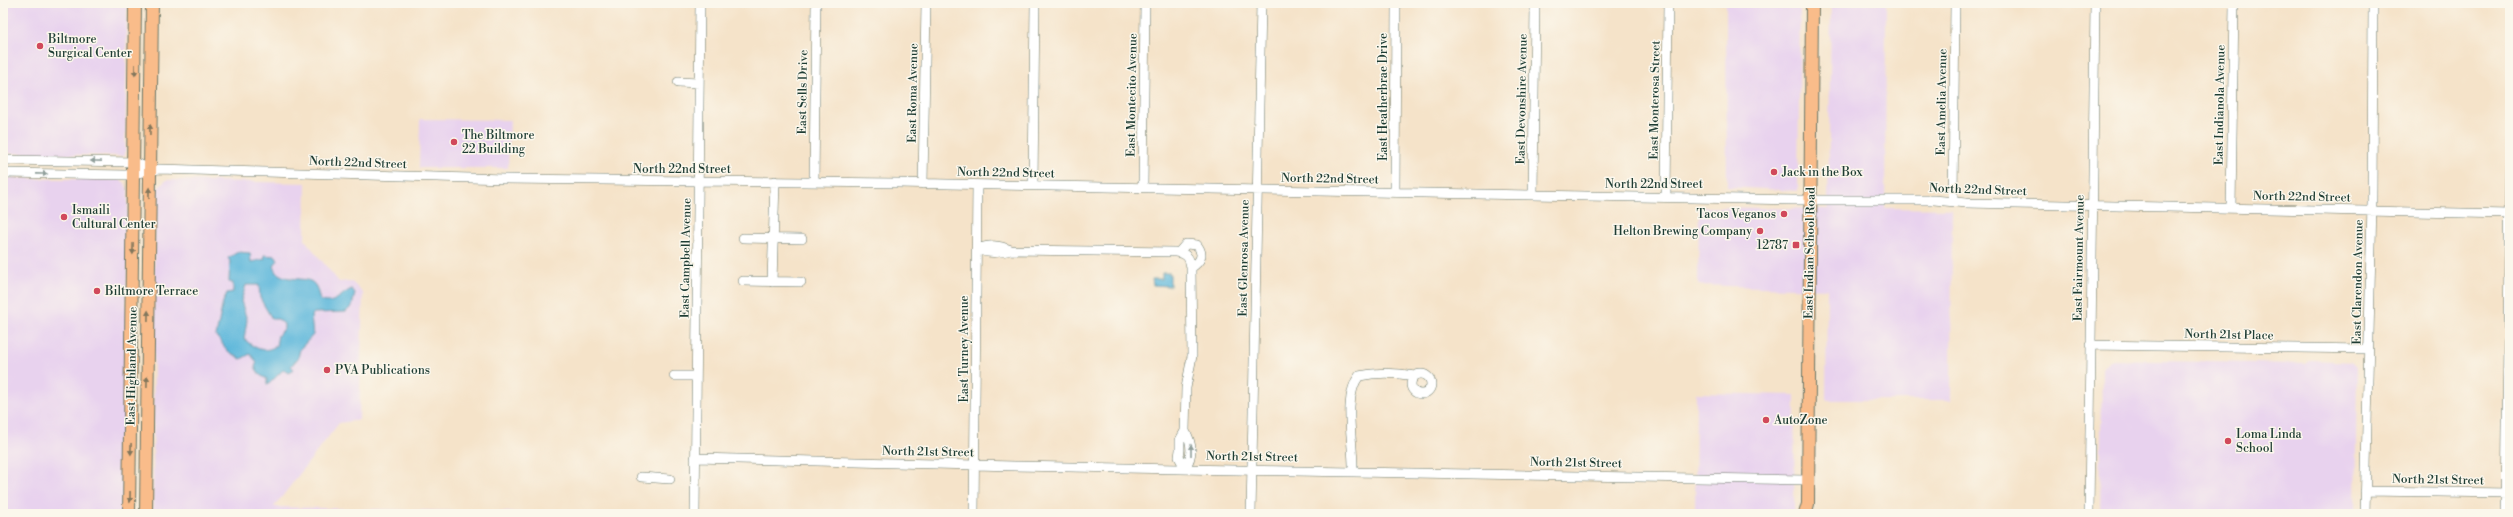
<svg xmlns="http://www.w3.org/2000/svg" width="2513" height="517" viewBox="0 0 2513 517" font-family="'Libre Bodoni',serif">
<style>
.built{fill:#e8d2ee}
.water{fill:#5eb8db;stroke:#3e7a88;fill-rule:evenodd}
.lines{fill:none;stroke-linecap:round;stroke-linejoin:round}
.minor-casing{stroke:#6a7768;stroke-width:10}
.major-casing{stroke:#6a7768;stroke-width:14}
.minor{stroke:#fff;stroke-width:9}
.major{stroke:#f9bc8a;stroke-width:12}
.oneway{fill:#81765b}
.oneway2{fill:#8f9e9a}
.poi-dot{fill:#d1495b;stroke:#fbf7ec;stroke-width:1.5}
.labels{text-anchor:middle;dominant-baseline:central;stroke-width:3;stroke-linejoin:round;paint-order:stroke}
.poi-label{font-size:12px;fill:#1f3d34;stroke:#fbf7ec;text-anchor:start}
.street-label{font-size:12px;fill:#1f3d34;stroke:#fbf7ec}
</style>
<rect width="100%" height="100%" fill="#fbf7ec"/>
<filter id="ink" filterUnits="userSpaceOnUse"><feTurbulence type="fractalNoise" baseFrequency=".025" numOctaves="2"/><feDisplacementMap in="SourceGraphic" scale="8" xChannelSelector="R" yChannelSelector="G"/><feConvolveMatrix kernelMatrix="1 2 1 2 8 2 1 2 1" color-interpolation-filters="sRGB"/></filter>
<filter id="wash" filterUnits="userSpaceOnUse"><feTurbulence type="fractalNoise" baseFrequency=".012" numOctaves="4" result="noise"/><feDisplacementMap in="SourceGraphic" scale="16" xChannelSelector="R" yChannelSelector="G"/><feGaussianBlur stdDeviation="0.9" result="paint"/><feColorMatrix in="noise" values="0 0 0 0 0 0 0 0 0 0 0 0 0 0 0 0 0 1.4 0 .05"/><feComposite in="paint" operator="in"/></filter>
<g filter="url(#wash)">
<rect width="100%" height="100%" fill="#f5e3c9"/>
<path class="built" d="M3,3H127L125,156L3,153Z
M1726,3H1800L1798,191L1727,187Z
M1831,3H1886L1885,208L1952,209L1951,400H1826L1827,289L1698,285L1699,207L1828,209Z
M420,119L510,120L508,168H419Z
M3,178L121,180L125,183L128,190L124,514H3Z
M166,180L306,183L305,240L339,282L351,281L363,293L359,420L339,423L274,507L593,514H153L155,192Z
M2110,360L2305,364L2310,360L2353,362L2357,366L2355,514H2100L2102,368Z
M1696,393L1795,395L1794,514H1695Z"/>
<path class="water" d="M238,252L250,253L251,262L265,259L264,255L276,256L278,260L274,265L277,273C291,283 309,275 315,285C318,289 318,295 320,300C334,307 341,293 352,289L355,293L352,306L346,312L314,313L311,316L313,335L300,349L298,358L291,366L294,369L290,373L283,370L269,384H267V379L260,375L255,367L257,362L250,354L241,359L228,351L216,336L223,302L227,293L233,292V283L229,282L230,261L228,258ZM246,285H259L260,298L272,319H278L284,324V329L278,335L276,346C263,354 255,348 244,339L247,320L241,301Z
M1162,273H1170V286L1153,285L1152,279H1162Z"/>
</g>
<g filter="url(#ink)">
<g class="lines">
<defs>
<path id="minor" d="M678,82L699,83
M3,160L135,162L149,169
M3,173L126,175L159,169L505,179L898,183L1792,200H1934L1966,203L2510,214
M814,182L816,3
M923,184L926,3
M1033,185L1035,3
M1143,187L1145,3
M1395,192L1396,3
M1533,195L1535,3
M1666,197L1668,3
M1953,201L1955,3
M2231,207L2234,3
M743,238L802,239
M977,249C989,254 998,253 1011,250L1175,252C1186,253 1190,257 1191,268L1192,356L1186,388L1185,431L1180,440V450L1179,457L1185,468
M977,249C990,244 998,245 1011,250
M1179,252L1186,244L1197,245C1205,255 1200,262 1191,268
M743,281L801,282
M772,282L775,181
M2090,345L2368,349
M1411 384a10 10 0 1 1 20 0a10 10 0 1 1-20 0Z
M674,376H696
M695,458L1014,466L1808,480
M1185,468C1193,456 1193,444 1185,431
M1353,471C1354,443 1342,398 1359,376C1377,372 1398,373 1415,376
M641,477L670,479
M2365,491L2510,493
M695,514L700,3
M974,514L977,185
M1251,514L1261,3
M2089,514L2095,3
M2365,514L2372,202L2373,3
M2506,514L2510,160"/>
<path id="major" d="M129,514L135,3
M146,514L152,3
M1805,514L1808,504L1812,3"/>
</defs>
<use href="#minor" class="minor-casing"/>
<use href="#major" class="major-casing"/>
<use href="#minor" class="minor"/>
<use href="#major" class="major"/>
</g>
<defs><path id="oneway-solid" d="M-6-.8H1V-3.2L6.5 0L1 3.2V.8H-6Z"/></defs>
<g class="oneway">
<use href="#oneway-solid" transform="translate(135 70) rotate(91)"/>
<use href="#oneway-solid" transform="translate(150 130) rotate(-89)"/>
<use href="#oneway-solid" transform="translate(149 193) rotate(-89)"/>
<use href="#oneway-solid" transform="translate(133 249) rotate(91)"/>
<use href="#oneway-solid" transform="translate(148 316) rotate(-89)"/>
<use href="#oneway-solid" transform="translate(147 382) rotate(-89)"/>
<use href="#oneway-solid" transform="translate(131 449) rotate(91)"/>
<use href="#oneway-solid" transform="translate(130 497) rotate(91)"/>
</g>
<g class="oneway2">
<use href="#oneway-solid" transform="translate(96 161) rotate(-179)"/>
<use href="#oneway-solid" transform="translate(42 174) rotate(1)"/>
<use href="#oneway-solid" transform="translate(1191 450) rotate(-90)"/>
</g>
</g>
<g class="poi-dot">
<circle cx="40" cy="46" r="4"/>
<circle cx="454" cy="142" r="4"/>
<circle cx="1774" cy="172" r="4"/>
<circle cx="1784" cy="214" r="4"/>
<circle cx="64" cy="217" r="4"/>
<circle cx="1760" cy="231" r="4"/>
<rect x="1792" y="241" width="8" height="8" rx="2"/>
<circle cx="97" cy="291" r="4"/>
<circle cx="327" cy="370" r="4"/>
<circle cx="1766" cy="420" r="4"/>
<circle cx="2228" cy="441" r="4"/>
</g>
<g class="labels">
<g class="poi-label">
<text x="48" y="39">Biltmore<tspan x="48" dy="14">Surgical Center</tspan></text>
<text x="462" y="135">The Biltmore<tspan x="462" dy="14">22 Building</tspan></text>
<text x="1782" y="172">Jack in the Box</text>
<text x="72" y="210">Ismaili<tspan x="72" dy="14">Cultural Center</tspan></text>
<text x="1776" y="214" text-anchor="end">Tacos Veganos</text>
<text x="1752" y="231" text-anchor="end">Helton Brewing Company</text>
<text x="1788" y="245" text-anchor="end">12787</text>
<text x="105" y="291">Biltmore Terrace</text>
<text x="335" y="370">PVA Publications</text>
<text x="1774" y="420">AutoZone</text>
<text x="2236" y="434">Loma Linda<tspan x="2236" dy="14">School</tspan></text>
</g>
<g class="street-label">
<text transform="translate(803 92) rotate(-89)">East Sells Drive</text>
<text transform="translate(913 93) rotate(-89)">East Roma Avenue</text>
<text transform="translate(1132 95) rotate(-89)">East Montecito Avenue</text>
<text transform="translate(1383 97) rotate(-90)">East Heatherbrae Drive</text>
<text transform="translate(1522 99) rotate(-89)">East Devonshire Avenue</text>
<text transform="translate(1655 100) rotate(-89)">East Monterosa Street</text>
<text transform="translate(1942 102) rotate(-89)">East Amelia Avenue</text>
<text transform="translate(2220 105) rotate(-89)">East Indianola Avenue</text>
<text transform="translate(358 163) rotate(2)">North 22nd Street</text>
<text x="682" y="169">North 22nd Street</text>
<text transform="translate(1006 173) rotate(1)">North 22nd Street</text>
<text transform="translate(1330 179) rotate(1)">North 22nd Street</text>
<text x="1654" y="184">North 22nd Street</text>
<text transform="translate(1978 190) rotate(2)">North 22nd Street</text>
<text transform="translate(2302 197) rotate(1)">North 22nd Street</text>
<text transform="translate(1810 253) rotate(-89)">East Indian School Road</text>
<text transform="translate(686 258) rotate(-89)">East Campbell Avenue</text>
<text transform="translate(1244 258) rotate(-89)">East Glenrosa Avenue</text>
<text transform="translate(2079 258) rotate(-89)">East Fairmount Avenue</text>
<text transform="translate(2358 282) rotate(-89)">East Clarendon Avenue</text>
<text transform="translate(2229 335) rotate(1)">North 21st Place</text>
<text transform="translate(964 349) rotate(-90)">East Turney Avenue</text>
<text transform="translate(132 366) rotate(-89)">East Highland Avenue</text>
<text transform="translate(928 452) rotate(1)">North 21st Street</text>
<text transform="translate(1252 457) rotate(1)">North 21st Street</text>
<text transform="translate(1576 463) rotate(1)">North 21st Street</text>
<text transform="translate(2438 480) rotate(1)">North 21st Street</text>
</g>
</g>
<rect width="2513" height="517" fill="none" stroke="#fbf7ec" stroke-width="16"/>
</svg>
